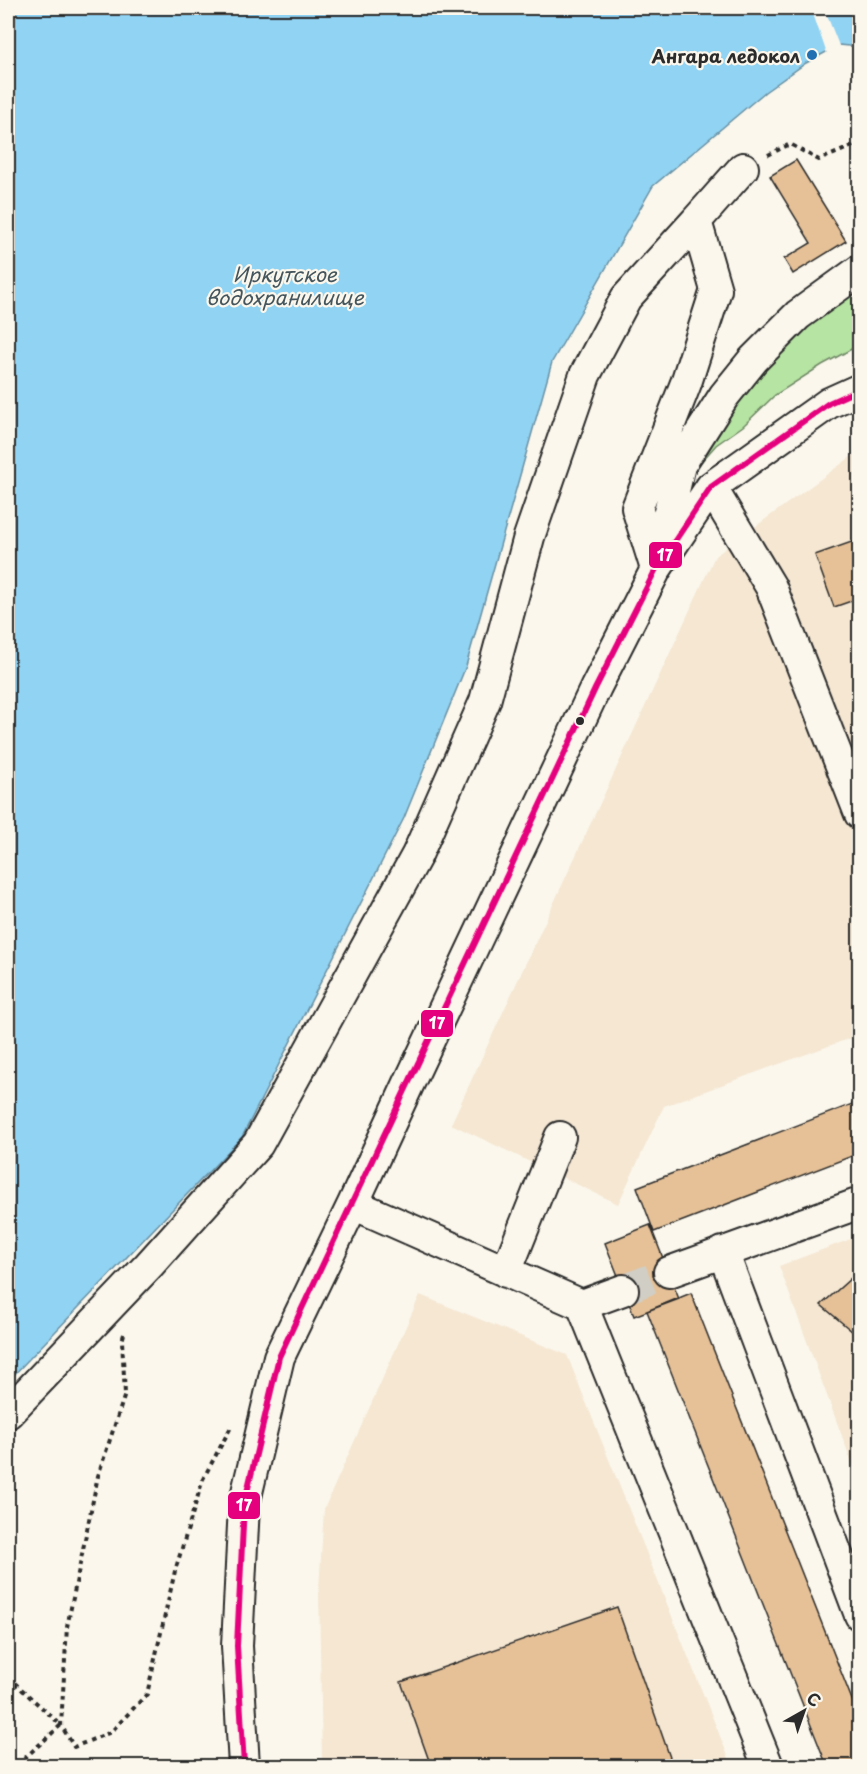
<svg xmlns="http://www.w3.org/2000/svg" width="867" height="1774" viewBox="0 0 867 1774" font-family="'Playpen Sans',sans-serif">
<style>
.built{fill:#f5e7d2}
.green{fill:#b6e4a2;stroke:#708866;stroke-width:1.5}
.water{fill:#91d3f3;stroke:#6890a3;stroke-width:1.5}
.pier{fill:#fbf7ec}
.building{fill:#e6c197;stroke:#2b2b2b;stroke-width:1.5}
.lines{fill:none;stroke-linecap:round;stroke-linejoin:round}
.minor-tunnel{stroke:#d1cec5;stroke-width:30;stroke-dasharray:30 15;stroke-linecap:butt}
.minor-casing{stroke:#2b2b2b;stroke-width:34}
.path{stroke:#2b2b2b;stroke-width:4;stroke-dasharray:4.5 4.5;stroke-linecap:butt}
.minor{stroke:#fbf7ec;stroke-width:30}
.bus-1-casing{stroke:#fbf7ec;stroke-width:10}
.bus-1{stroke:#e5007d;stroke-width:6}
.poi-dot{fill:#1f6fb2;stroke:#fbf7ec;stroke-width:2}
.bus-dot{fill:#2b2b2b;stroke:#fbf7ec;stroke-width:2}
.labels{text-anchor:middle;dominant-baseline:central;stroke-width:4.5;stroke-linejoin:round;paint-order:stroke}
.poi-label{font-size:18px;font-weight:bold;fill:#2b2b2b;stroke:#fbf7ec;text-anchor:end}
.water-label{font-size:20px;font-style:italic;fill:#44555d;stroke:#fbf7ec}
.line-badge{stroke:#fbf7ec;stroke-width:2}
.badge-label{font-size:16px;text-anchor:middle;font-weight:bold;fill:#fff}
</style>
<rect width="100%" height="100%" fill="#fbf7ec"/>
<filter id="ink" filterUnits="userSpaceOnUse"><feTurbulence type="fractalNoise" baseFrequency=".0167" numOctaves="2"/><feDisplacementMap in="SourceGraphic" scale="12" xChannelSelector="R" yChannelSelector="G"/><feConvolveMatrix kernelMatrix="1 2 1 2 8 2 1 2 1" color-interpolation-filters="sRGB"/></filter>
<g filter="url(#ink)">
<path class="built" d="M859,451V1035L664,1106L618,1204L451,1124L715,556Z
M859,1236V1482L779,1266Z
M420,1295L567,1355L732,1766H322L319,1589L324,1509Z"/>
<path class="green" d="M859,272V345L822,365L775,395L743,426L716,445L701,462L726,407Z"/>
<path class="water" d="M8,8H859V47L839,45L806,63L765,92L653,186L552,362L466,666L404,818L242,1137L8,1381Z"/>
<path class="pier" d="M811,8H824L840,48L827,54Z"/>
<path class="building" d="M796,160L846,241L793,274L784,259L811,243L770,176Z
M860,539V598L834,607L815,555Z
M860,1101V1153L654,1232L637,1187Z
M650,1225L679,1299L634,1316L605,1243Z
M860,1270V1338L821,1305Z
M691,1293L860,1720V1766H827L647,1311Z
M617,1607L673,1766H431L401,1682Z"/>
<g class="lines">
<path class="minor-tunnel" d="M623,1290L669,1272"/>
<defs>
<path id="minor" d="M711,487L771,587L860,814
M660,551L680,465L724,396L753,360L798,315L860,270
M656,569L637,508L686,383L716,290L696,221L743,168
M353,1204L582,1305L768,1766
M723,1252L860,1615
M506,1272L560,1137
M669,1272L860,1203
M582,1305L623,1290
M8,1413L149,1265L258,1144L417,855L485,701L529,537L585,375L626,298L696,221
M244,1766L237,1646L244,1505L279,1357L353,1204L409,1083L596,687L656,569L711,487L829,403L860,389"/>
</defs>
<use href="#minor" class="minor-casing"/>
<path class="path" d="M768,155L790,144L819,160L860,143
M124,1334L122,1341L125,1394L98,1476L67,1627L61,1725L74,1747L111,1732L147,1694L175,1571L203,1479L231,1427
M8,1677L61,1725L16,1766"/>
<use href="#minor" class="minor"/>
<defs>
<path id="bus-1" d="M244,1766L237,1646L244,1505L279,1357L596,687L656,569L711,487L829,403L860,389"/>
</defs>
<use href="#bus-1" class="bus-1-casing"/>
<use href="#bus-1" class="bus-1"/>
</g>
</g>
<circle class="poi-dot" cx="812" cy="55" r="6"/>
<circle class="bus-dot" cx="580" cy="721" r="5"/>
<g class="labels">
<g class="poi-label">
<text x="800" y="55">Ангара ледокол</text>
</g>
<g class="water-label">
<text x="285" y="274">Иркутское<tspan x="285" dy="23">водохранилище</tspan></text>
</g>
</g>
<g class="line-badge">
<rect x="648" y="541" width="35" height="28" rx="6" fill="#e5007d"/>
<rect x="420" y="1009" width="34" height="29" rx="6" fill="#e5007d"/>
<rect x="227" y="1491" width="34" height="29" rx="6" fill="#e5007d"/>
</g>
<g class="badge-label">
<text x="665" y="561">17</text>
<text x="437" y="1029">17</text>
<text x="244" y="1511">17</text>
</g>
<rect width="867" height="1774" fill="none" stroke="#fbf7ec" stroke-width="30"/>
<rect x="15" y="15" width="837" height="1744" fill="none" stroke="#2b2b2b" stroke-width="2" filter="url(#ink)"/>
<g transform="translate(804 1711) rotate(40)" stroke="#fbf7ec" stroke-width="4.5" paint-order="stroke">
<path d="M0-4.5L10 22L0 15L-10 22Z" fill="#2b2b2b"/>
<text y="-9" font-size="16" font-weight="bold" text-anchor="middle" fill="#2b2b2b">С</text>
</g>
</svg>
